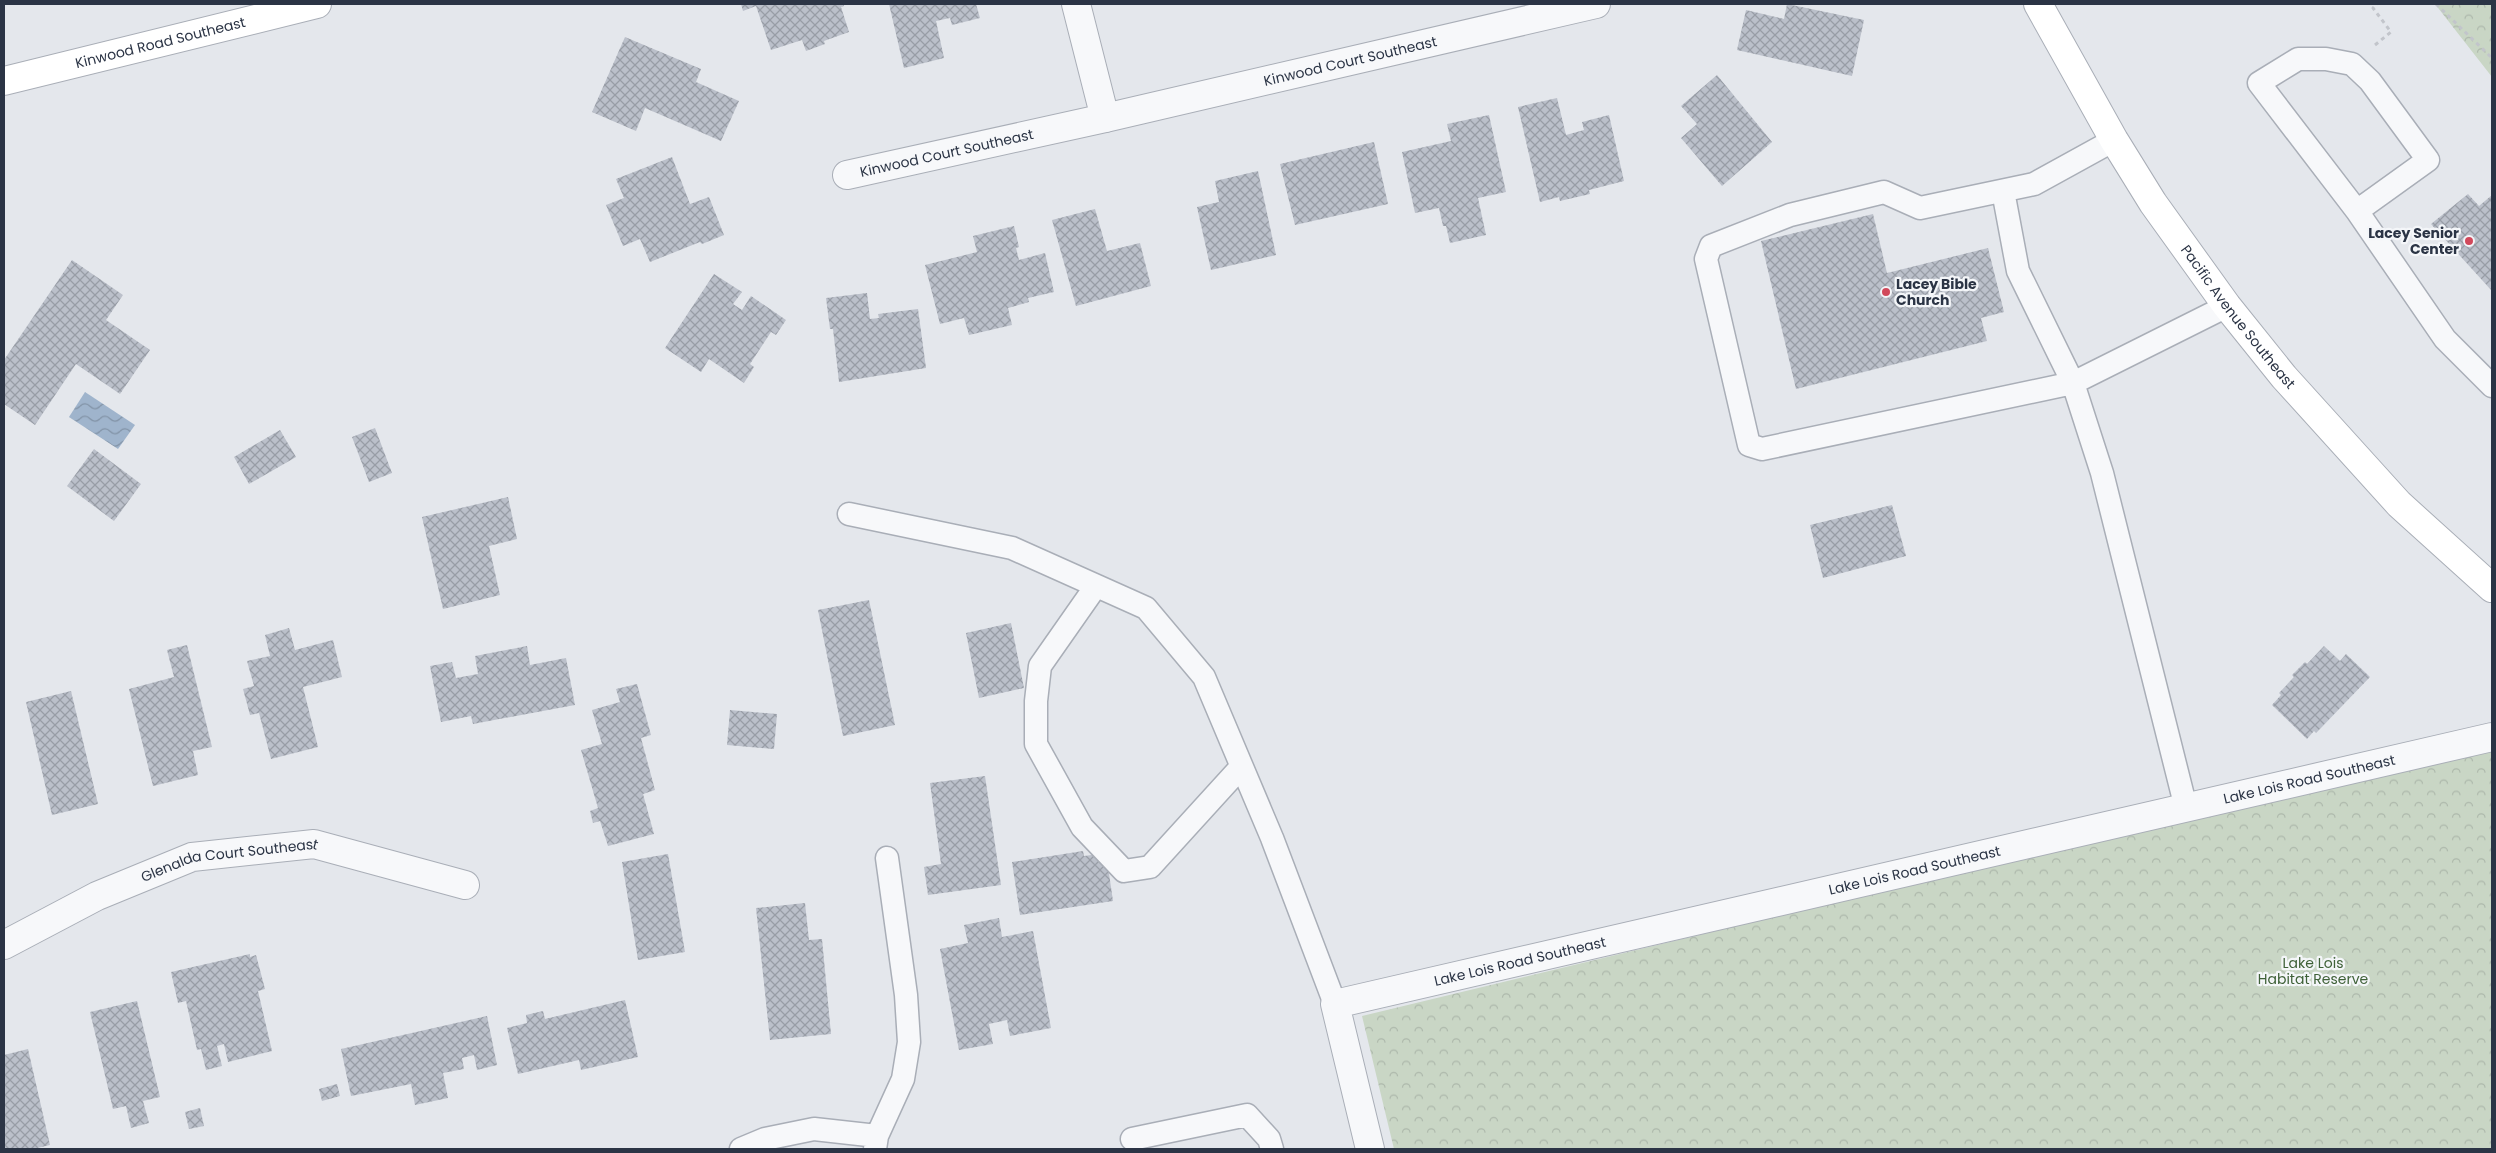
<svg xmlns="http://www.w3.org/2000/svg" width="2496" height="1153" viewBox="0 0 2496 1153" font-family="Poppins,sans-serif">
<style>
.park{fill:url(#park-crowns)}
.water{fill:url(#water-waves)}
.building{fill:url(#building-cross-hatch)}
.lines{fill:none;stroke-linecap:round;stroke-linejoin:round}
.lane-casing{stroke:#a9aeb7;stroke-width:25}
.street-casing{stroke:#a9aeb7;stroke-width:30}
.secondary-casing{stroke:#a9aeb7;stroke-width:30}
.path{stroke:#c2c5cb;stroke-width:3;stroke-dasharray:4 4;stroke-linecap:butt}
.lane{stroke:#f7f8fa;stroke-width:22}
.street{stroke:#f7f8fa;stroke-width:28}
.secondary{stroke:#fff;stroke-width:28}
.poi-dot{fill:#d1495b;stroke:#f4f6f9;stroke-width:2}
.labels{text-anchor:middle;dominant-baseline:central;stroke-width:4.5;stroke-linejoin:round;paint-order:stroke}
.street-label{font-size:14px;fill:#2b3445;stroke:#f4f6f9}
.poi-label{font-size:14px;font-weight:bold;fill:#2b3445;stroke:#f4f6f9;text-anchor:end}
.park-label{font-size:14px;fill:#3f6138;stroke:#f4f6f9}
</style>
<defs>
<pattern id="park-crowns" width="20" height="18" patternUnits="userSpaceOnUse" patternTransform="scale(1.25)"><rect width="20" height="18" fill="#c9d6c5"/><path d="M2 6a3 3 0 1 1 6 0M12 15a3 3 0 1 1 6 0" fill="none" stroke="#adb8ab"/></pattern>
<pattern id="water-waves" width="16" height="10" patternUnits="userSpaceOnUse" patternTransform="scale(1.25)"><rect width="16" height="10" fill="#9fb4cc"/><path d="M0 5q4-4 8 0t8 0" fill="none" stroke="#8293a7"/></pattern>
<pattern id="building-cross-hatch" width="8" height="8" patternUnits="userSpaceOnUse" patternTransform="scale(1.25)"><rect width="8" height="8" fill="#bbc0ca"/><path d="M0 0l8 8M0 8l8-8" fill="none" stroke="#989da6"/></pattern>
</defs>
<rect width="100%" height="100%" fill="#e4e7ec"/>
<path class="park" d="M2435,4H2492V77Z
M2492,744V1149H1394L1362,1016Z"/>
<path class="water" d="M85,392L135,425L118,449L69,417Z"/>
<path class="building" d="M741,4H844V6L841,7L849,32L824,41L825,44L806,51L802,40L771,50L756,6L743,11Z
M889,4H976L980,18L952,25L950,18L936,21L944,58L904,68Z
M1787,4L1864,20L1852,76L1737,50L1746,10L1784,19Z
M625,37L701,69L696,82L739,101L721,141L645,108L636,131L592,112Z
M1717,75L1772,142L1722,186L1681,138L1697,124L1681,106Z
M1557,98L1566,135L1584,130L1582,122L1609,115L1624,181L1589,190L1590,194L1560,201L1559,197L1540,202L1518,107Z
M1489,115L1506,192L1478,198L1486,235L1450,243L1446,226H1443L1439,208L1415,213L1402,152L1451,141L1447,124Z
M1374,142L1388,204L1295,225L1280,164Z
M672,157L690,204L709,197L724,235L702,244L700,242L650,262L640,239L623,246L606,205L624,198L616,179Z
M1258,171L1276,255L1211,270L1197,207L1219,202L1215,181Z
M2468,194L2479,206L2492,195V291L2431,224Z
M1095,209L1107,251L1140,243L1151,286L1076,306L1052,220Z
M1873,214L1887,273L1988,248L2004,312L1981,318L1987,341L1796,389L1761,241Z
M1014,226L1019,247L1016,248L1019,260L1045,253L1054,292L1028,298L1029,302L1008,308L1012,325L969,335L964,318L940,324L925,265L977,252L973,236Z
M72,260L123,295L106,320L150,350L120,394L76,364L35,425L4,404V360Z
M714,274L742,292L733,304L742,310L751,296L786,320L776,335L771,332L750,364L754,367L744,383L709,359L701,372L665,348Z
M867,293L870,319L879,318L878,314L918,309L926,368L839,382L833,329H830L826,298Z
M375,428L392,473L369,482L352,437Z
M280,430L296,457L249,484L234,457Z
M94,449L141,484L114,521L67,486Z
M508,497L517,539L489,546L500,595L443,609L422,517Z
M1892,505L1906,556L1823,578L1810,525Z
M869,600L895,725L843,736L818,610Z
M1011,623L1024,688L979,698L966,633Z
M289,628L295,650L333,640L342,677L303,687L318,747L271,759L259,713L250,715L243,689L254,686L247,661L270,656L265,635Z
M187,645L212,747L193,751L198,775L153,786L129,689L174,677L167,650Z
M527,646L530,665L566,658L575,705L473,724L471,716L441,722L430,666L452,662L456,678L478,674L475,656Z
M2324,646L2340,661L2346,654L2370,677L2316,733L2314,731L2307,739L2272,705L2281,695L2279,693L2294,677L2292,675L2305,662L2307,664Z
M637,684L651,735L641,738L655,790L643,794L654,834L608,846L600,821L593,823L590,811L598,808L581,750L602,744L592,710L620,702L616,689Z
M71,691L98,804L52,815L26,702Z
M730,710L777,714L774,749L727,745Z
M985,776L1001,885L928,895L924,867L941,864L930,783Z
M1083,851L1084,856L1106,853L1113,901L1020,915L1012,862Z
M668,854L685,952L638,960L622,862Z
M805,903L809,940L822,939L831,1034L770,1040L756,908Z
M999,918L1002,937L1033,931L1051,1028L1010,1036L1007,1020L989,1024L993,1044L959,1050L940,949L968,943L964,925Z
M250,954V957L256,955L265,989L258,991L272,1051L228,1062L224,1044L217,1046L222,1066L206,1070L201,1049L197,1050L186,1001L178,1003L171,972Z
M625,1000L638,1057L581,1070L579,1060L518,1074L507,1028L527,1023L526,1015L543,1011L545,1019Z
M137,1001L160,1097L143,1101L149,1123L131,1128L126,1106L113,1109L90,1012Z
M487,1016L497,1065L477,1070L474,1055L462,1058L464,1069L443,1073L448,1098L415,1105L411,1084L351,1096L341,1049Z
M28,1049L50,1145L33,1149H4V1055Z
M337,1084L340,1096L322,1101L319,1089Z
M200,1108L204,1126L189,1129L185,1112Z"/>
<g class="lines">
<defs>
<path id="lane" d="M2114,140L2034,184L1920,208L1884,192L1790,215L1711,246L1706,259L1749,445L1762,449L2073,383L2227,306
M2003,191L2018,271L2073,383L2102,473L2186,808
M2357,211L2428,160L2370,81L2352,64L2326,59H2298L2259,83L2357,211L2445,339L2492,386
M849,514L1012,548L1146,608L1204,677L1272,838L1335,1004
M1096,586L1040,666L1036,701V744L1082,827L1124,871L1150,867L1241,767
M1132,1139L1247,1115L1269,1139L1272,1149
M741,1149L765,1139L814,1129L877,1136
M875,1149L877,1136L903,1079L909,1042L906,995L887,858"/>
<g id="street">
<path d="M1076,4L1105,118"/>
<path id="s1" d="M847,175L1105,118L1596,4"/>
<path id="s2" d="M4,945L97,896L192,857L314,844L465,885"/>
<path id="s3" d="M1370,1149L1335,1004L2492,737"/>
</g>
<g id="secondary">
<path id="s4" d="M2038,4L2114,140L2153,203L2227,306L2284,377L2399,504L2492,588"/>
<path id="s5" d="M4,81L317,4"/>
</g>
</defs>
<use href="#lane" class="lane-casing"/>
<use href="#street" class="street-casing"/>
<use href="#secondary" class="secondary-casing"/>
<path class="path" d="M2436,4L2492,58
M2375,45L2391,32L2373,8L2377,4"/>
<use href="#lane" class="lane"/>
<use href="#street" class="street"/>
<use href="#secondary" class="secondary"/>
</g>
<g class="poi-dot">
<circle cx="2469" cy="241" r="5"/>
<circle cx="1886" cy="292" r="5"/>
</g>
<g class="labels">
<g class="street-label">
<text stroke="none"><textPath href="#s5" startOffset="161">Kinwood Road Southeast</textPath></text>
<text stroke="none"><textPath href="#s1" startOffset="516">Kinwood Court Southeast</textPath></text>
<text stroke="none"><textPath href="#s1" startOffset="102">Kinwood Court Southeast</textPath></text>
<text stroke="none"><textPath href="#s4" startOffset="372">Pacific Avenue Southeast</textPath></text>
<text stroke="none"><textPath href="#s3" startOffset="1149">Lake Lois Road Southeast</textPath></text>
<text stroke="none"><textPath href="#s2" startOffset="244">Glenalda Court Southeast</textPath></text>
<text stroke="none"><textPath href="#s3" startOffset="744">Lake Lois Road Southeast</textPath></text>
<text stroke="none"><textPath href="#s3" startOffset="339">Lake Lois Road Southeast</textPath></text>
</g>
<g class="poi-label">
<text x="2459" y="233">Lacey Senior<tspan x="2459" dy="16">Center</tspan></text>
<text x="1896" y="284" text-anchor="start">Lacey Bible<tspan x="1896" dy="16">Church</tspan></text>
</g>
<g class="park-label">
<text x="2313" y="963">Lake Lois<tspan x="2313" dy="16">Habitat Reserve</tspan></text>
</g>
</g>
<rect width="2496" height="1153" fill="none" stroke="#2b3445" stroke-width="10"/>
</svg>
